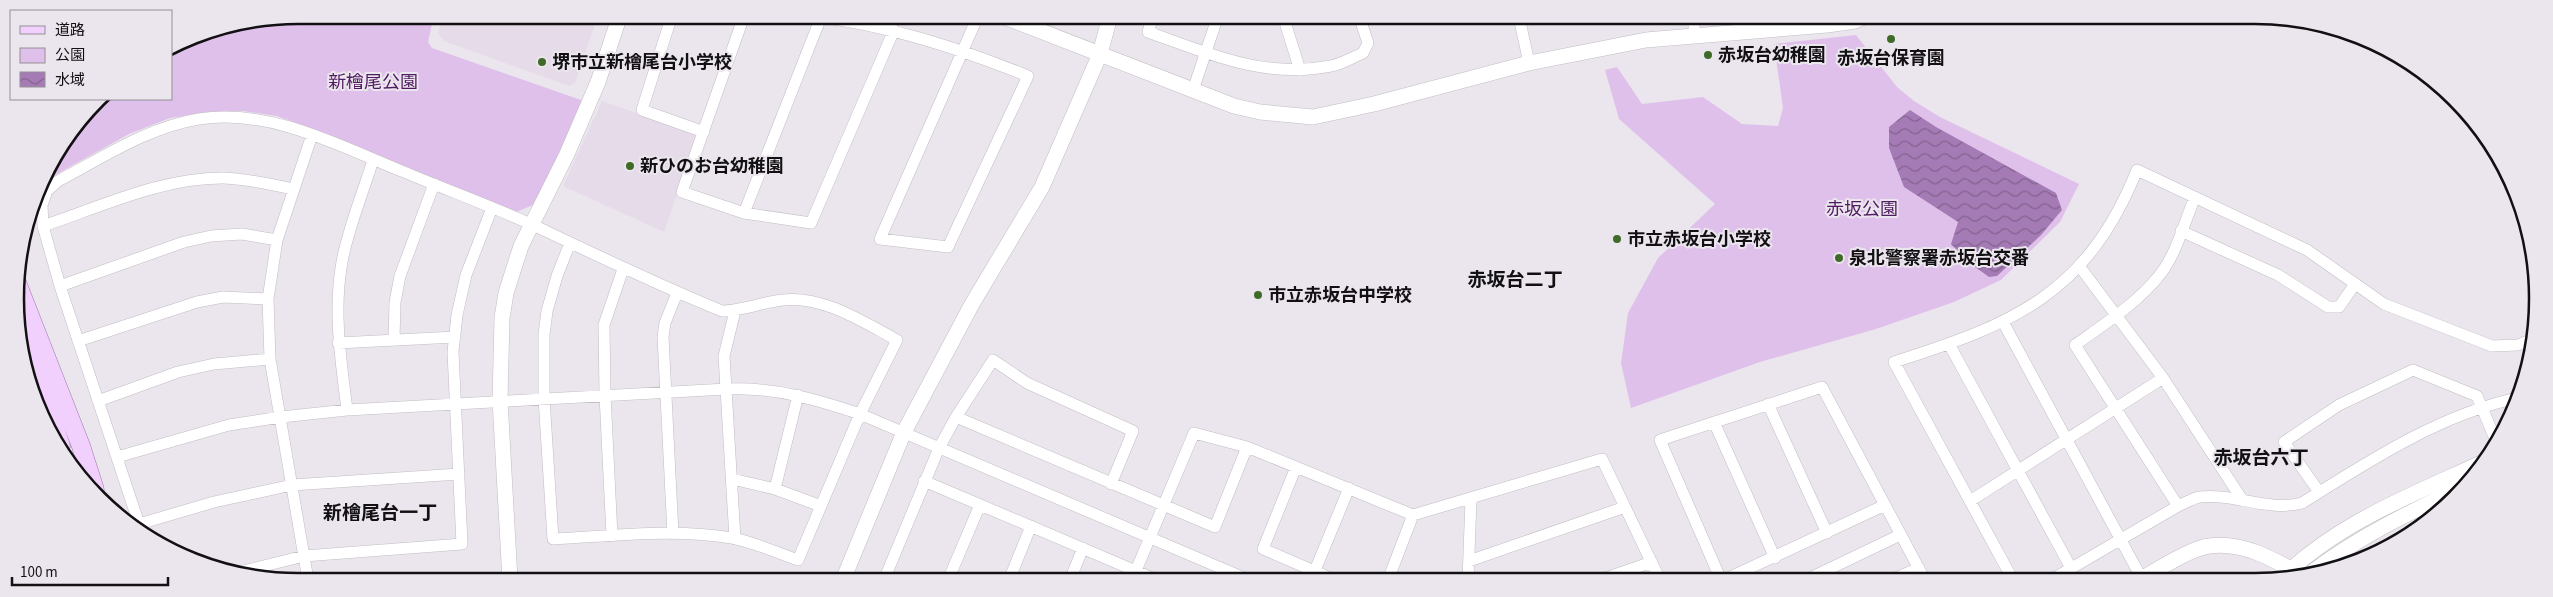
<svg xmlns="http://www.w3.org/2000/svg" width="2553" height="597" viewBox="0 0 2553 597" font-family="'Source Sans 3','Noto Sans JP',sans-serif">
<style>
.built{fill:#e5dbe9}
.park{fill:#dfc0eb}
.water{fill:url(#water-waves)}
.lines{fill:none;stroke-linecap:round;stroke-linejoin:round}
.street-casing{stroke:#c1bdc3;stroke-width:12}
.secondary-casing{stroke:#c1bdc3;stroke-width:16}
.primary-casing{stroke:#9e79ac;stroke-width:19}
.street{stroke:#fff;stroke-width:11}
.secondary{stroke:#fff;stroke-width:15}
.primary{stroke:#f2d0fe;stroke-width:18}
.poi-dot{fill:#3f6a27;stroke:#ebe6ed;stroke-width:2}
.labels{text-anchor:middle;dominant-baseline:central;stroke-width:4;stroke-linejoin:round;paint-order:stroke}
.poi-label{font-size:18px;font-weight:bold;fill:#121013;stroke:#ebe6ed;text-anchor:start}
.park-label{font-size:18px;fill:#501b62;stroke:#ebe6ed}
.neighbourhood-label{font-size:19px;font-weight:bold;fill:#121013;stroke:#ebe6ed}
.rim{fill:none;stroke:#121013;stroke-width:2.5}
</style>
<defs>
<pattern id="water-waves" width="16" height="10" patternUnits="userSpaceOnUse" patternTransform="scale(1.25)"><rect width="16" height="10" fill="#a47bb4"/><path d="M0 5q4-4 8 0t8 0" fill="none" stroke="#846391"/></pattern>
</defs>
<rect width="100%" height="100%" fill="#ebe6ed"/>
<path class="built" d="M443,15H598L575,83L569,86L444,41L438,33Z
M602,101L694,133L697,137L664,232L563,186Z"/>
<path class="park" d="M298,15H434L428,42L432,48L584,101L562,152L533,205L516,212L316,130L277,116L243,111L207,112L170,118L129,134L55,175L40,190L44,173L101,99H171V48L190,36Z
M1856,35L1897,87L1914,101L1940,117L2079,184L2060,222L2001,280L1954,302L1876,329L1760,362L1631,408L1621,363L1628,313L1658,258L1715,204L1619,119L1605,70L1617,67L1642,104L1703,97L1742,124L1778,126L1783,108L1774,44Z"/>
<path class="water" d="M1910,110L1936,127L2056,193L2062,210L2041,235L1997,276L1989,277L1971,264L1951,244L1958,222L1904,187L1889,148V127Z"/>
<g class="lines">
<defs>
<path id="street" d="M672,15L642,110L704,132
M744,16L682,192L744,213L821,17
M812,16C888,25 958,48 1028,76L948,247L880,239L978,16
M1153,16L1148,32C1210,54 1263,79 1331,66C1342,64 1353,57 1363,53L1368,43L1359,16
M1283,16L1300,70
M1519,17L1529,63
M1693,17L1695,36
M1193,90L1218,16
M744,213L811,223L894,30
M43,226C100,207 163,177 224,178C248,179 270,184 293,189
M2181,231L2278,275L2328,307H2339L2355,284
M2080,267L2163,378L2243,501
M60,286L184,242L211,236L242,234L277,240
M735,311L724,356L735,539
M2003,322L2142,579
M394,340L395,302L400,276L434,184
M78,341L197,302L223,297L268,299
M338,343L455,337
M1949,344L2071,568
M98,401L178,372L214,364L270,359
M1768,404L1827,533
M347,410C341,361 333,311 342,262C348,228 363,193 373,160
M956,417L1215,527L1247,447
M1714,422L1775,558
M117,457L229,425L281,417L347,410L727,389C774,387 815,399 860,414L1249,580
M1296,467L1263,549L1335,580
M732,479L775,489L821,506
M924,481L1157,580
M775,489L798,395
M2319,492L2284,442L2339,405L2413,370L2477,396L2496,441
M1970,501L2163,378
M2178,506L2075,345C2103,325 2136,304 2158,277C2176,256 2184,223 2195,197
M139,524L214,502L292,485L459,474
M141,530L60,286L43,226L42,205L47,191L58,181C102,158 148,127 199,119C271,108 339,146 404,172C447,190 491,206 533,225C596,255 658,285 722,311C743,311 762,302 783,300C822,295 863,322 897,340L860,414L798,560C777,553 754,542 732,538C674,528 612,536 553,539L544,398V335L547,311L557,276L570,243
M673,534L663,337L665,323L677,293
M612,536L605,395L604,325L623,269
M1469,561L1625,507
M239,572L304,556L462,544L453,352L457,315L466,275L492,208
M308,580L270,359L268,299L277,240L312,135
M884,580L939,448L956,417L993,360L1027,383L1133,431L1111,484
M948,580L980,505
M1009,580L1031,526
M1070,580L1083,548
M1132,580L1194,433L1247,447L1413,515L1602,459L1660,580
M1311,580L1349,488
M1388,580L1413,515
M1468,580L1471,499
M1600,580L1652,562
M1721,580L1660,440L1822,387L1925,580
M1724,580L1885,505
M1806,580L1900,535
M1891,580L1919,568
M2013,580L1894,362C2014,324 2087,294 2137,170L2307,250L2384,304L2492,346L2518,345L2535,338
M2051,580L2178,506C2185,503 2193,498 2200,497C2234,493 2269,512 2302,503C2369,461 2439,415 2517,398"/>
<path id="secondary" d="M1002,16L1234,106L1260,112L1313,117L1374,104L1529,63L1646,40L1827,25L1855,21L1864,17
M2311,573C2358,537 2410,512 2463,487
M510,580L500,400L502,318L506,293L521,246L567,154L598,82L620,15
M843,580L904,432L972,304L1042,187L1100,54L1110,16
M2140,580C2156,570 2192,548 2209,546C2243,541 2275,560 2303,576
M2280,580C2335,524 2412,495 2481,463"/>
<path id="primary" d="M16,280L81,446L95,490
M20,327L61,446"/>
</defs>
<use href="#street" class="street-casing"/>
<use href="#secondary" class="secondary-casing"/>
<use href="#primary" class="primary-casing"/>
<use href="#street" class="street"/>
<use href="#secondary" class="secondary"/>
<use href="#primary" class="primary"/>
</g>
<g class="poi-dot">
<circle cx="1891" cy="39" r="5"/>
<circle cx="1708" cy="55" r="5"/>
<circle cx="542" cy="62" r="5"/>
<circle cx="630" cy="166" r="5"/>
<circle cx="1617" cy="239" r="5"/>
<circle cx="1839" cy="258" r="5"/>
<circle cx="1258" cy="295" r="5"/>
</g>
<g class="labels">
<g class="poi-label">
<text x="1718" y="55">赤坂台幼稚園</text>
<text x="1891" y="58" text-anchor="middle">赤坂台保育園</text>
<text x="552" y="62">堺市立新檜尾台小学校</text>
<text x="640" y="166">新ひのお台幼稚園</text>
<text x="1627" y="239">市立赤坂台小学校</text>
<text x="1849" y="258">泉北警察署赤坂台交番</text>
<text x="1268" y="295">市立赤坂台中学校</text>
</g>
<g class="park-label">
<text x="373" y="82">新檜尾公園</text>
<text x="1862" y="209">赤坂公園</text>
</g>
<g class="neighbourhood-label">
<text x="1515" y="280">赤坂台二丁</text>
<text x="2261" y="458">赤坂台六丁</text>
<text x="380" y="513">新檜尾台一丁</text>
</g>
</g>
<path d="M0 0H2553V597H0ZM298 24H2255A274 274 0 0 1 2529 298V299A274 274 0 0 1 2255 573H298A274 274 0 0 1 24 299V298A274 274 0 0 1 298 24Z" fill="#ebe6ed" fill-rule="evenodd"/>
<path class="rim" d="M298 24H2255A274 274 0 0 1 2529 298V299A274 274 0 0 1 2255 573H298A274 274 0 0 1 24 299V298A274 274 0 0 1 298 24Z"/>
<rect x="10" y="10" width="162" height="90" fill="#ebe6ed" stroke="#949096"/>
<rect x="20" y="26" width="25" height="8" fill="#f2d0fe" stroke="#949096"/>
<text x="55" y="35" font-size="15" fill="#121013">道路</text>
<rect x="20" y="48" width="25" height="15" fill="#dfc0eb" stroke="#949096"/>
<text x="55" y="60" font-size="15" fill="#121013">公園</text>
<rect x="20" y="72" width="25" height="15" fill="url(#water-waves)" stroke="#949096"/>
<text x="55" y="85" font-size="15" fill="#121013">水域</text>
<path d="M12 577v8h156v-8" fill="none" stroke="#121013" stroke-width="2.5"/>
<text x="20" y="577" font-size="15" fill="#121013" stroke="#ebe6ed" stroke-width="4" paint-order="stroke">100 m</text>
</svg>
